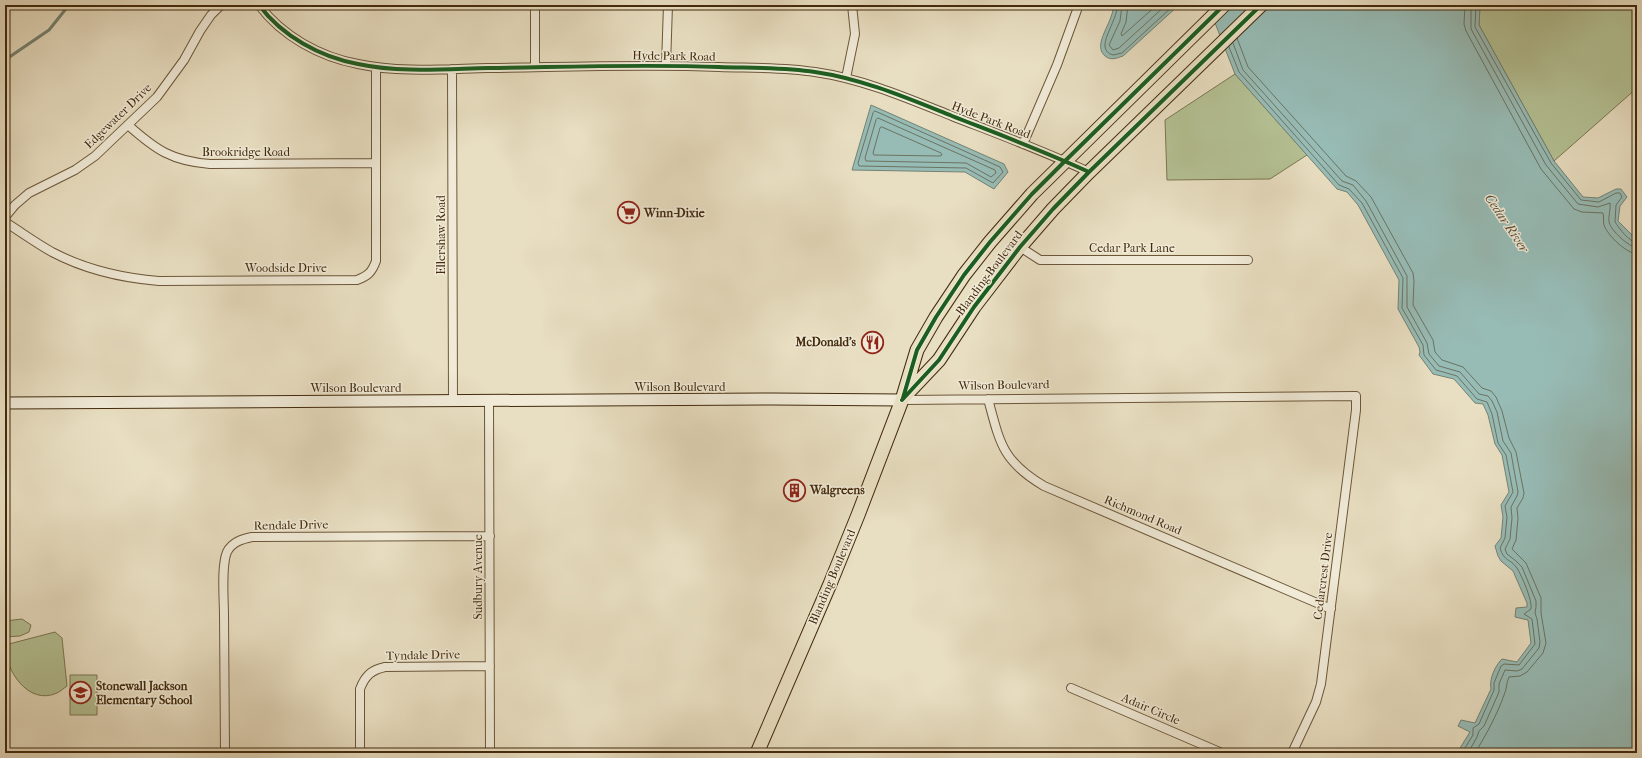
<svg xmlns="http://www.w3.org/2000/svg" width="1642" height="758" viewBox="0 0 1642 758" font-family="'IM FELL French Canon',serif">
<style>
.green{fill:#b4c194;stroke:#7b7650}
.water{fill:#97bcb6;stroke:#758272}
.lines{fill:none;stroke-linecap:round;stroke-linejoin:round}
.shore{stroke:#6c7361;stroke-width:1}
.stream{stroke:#758272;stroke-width:3}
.street-casing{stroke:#6c5739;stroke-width:10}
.secondary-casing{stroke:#422a0c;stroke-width:13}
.primary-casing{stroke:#422a0c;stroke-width:15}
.street{stroke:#f0ead7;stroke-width:8}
.secondary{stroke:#f0ead7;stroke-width:11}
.primary{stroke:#e8dec1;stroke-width:13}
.cycleway-casing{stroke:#f0ead7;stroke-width:6}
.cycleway{stroke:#1b5e20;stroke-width:4}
.labels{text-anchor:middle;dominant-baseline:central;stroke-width:3;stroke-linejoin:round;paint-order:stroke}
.street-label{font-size:12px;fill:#422a0c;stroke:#f0ead7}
.poi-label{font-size:12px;font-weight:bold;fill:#422a0c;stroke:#f0ead7;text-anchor:start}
.water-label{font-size:13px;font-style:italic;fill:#574e36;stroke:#f0ead7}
</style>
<rect width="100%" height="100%" fill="#e8dec1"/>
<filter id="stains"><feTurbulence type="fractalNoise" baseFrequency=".005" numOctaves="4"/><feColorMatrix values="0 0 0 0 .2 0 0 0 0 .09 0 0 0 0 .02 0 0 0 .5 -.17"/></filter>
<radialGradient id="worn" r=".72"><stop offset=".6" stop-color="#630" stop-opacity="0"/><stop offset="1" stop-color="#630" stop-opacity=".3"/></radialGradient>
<path class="green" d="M1480,5H1637V88L1554,161L1479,25Z
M1235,74L1307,155L1270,179L1167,180L1165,120Z
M22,619L31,625L29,632L20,636L5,637V621Z
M55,632L62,638L67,686C64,688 61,691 57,693C28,706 5,670 5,645Z
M70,675H97V715H70Z"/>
<path class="water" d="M1113,5H1179L1123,56C1117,58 1111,61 1105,56C1091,44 1115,21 1113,5Z
M1208,5H1480L1479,25L1554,161L1583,197L1598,198L1616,189H1621L1627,197L1620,206L1618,221L1637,240V753H1457L1470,732L1458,726L1461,720L1475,723L1491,689C1489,679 1495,666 1502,659L1517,662L1531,643L1528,620L1515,617L1516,608L1527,607V603L1513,571L1501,561L1498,556L1495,546L1501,538L1503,517L1501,505L1509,492L1502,455L1495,444L1488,415L1483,404L1475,403L1454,379L1433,374L1419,355L1420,352L1419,347L1398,309L1399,280L1358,205L1347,192L1337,189L1235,74Z
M871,105L1004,164L1008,172L994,189L965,172L852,170Z"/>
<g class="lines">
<path class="shore" d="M1117,5C1119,21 1092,49 1113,55L1122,53L1174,5
M1122,5L1120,21L1109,45L1113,50L1119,48L1166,5
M1128,5L1126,22L1121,34L1122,36L1157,5
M1465,5L1464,24L1466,31L1541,169L1574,209L1582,212L1603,213C1604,217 1603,221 1604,225C1608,236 1626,253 1637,254
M1471,5V29L1546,165L1578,204L1598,207L1610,203C1611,209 1608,216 1609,222C1611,231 1629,247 1637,248
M1476,5L1475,27L1551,163L1581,200L1599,202L1616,193H1620L1622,197L1616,205L1615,222C1620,229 1628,241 1637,243
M1237,38L1248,67L1346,176L1356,181L1371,197L1413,273L1414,281L1413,305L1433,340L1435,352L1442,360L1463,367L1482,388L1491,391L1496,397L1502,411L1509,438L1516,452L1524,493L1523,498L1517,508L1518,518L1516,540L1512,549L1526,563L1541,598V613L1546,643L1543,653L1527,672L1520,676L1509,677C1506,683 1507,689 1504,695C1497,715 1486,735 1475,753
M1233,43L1243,70L1342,181L1353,185L1366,201L1407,276V307L1427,343L1429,354L1439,366L1460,372L1479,394L1488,396L1492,401L1497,412L1503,441L1511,453L1518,492L1517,496L1511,507L1512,518L1510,539L1505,549L1507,554L1516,561L1522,567L1536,601V607L1535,613L1537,619L1540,642L1539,648L1522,669L1517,671L1505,670L1499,684V692L1484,726L1479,731L1477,737L1468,753
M1229,47L1239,72L1339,185L1349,189L1362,203L1403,278L1402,308L1423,345L1424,355L1436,370L1457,376L1477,399L1487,402L1492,414L1498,443L1506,455L1513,492L1505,506L1507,517L1505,538L1500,548C1504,562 1510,558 1517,568C1522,576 1533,602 1531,609L1524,614L1532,619L1535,644L1519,665L1504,664L1501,666L1494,683V690L1479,724L1473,728V735L1462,753
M875,111L1000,167L1003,172L993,183L966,168L859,166L858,163L873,113Z
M878,118L995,170L996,173L991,177L966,163L866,161L865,158L876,120Z
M882,127L941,153L942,155L940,156L874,155L873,153L880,128Z"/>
<path class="stream" d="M5,60L49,30L69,5"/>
<defs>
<path id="street" d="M259,5C282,36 320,57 358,64C400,73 445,69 488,68C565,67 642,64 719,67C751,68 783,67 815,72C863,79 907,98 952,116C998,134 1044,151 1089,172
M535,5V67
M666,65L668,5
M452,69L453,401
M846,78L855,34L852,5
M128,125C156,150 172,161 210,164L376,163
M1023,144L1057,65L1077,10L1075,5
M5,217L15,205L29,193L75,170L95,156L157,97L184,60L200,31L211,15L221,5
M5,222C21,232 36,243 52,252C86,270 122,278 159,281L357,280C368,276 372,272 376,261V67
M1020,247L1040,260H1248
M988,399C1000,443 1002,461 1044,486L1331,609
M902,400L1356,396V410L1321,684L1316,702L1292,753
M489,401L490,753
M1071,688L1222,753
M225,753C225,707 224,661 224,616C224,599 221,566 227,552C232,542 242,539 252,537L490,536
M360,753V689C365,676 371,670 385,667L490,666"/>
<path id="secondary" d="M5,403L772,399L902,400"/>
<path id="primary" d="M903,398L939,360L974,307L1020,247L1053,209L1089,172L1261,5
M757,753L830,584L858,515L902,400L917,350L936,317L964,275L990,242L1032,194L1224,5"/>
</defs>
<use href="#street" class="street-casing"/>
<use href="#secondary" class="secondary-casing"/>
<use href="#primary" class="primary-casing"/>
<use href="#street" class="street"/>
<use href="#secondary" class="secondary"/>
<use href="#primary" class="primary"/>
<defs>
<path id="cycleway" d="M259,5C282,36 320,57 358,64C400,73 445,69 488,68C565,67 642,64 719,67C751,68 783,67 815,72C863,79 907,98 952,116C998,134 1044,151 1089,172
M903,398L917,350L936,317L964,275L990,242L1032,194L1065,161L1224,5
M902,400L939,360L974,307L1020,247L1053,209L1089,172L1261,5"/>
</defs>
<use href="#cycleway" class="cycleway-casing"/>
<use href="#cycleway" class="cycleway"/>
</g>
<defs>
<symbol id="supermarket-ring" viewBox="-11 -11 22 22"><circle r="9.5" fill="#f0ead7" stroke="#8f2418" stroke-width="1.5"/><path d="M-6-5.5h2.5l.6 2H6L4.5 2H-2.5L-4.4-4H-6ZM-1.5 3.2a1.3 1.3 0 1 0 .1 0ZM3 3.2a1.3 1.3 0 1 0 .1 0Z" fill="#8f2418"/></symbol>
<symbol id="restaurant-ring" viewBox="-11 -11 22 22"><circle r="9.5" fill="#f0ead7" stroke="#8f2418" stroke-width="1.5"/><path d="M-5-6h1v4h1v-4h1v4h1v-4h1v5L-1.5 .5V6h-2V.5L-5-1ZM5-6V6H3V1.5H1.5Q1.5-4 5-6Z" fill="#8f2418"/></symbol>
<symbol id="building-ring" viewBox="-11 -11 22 22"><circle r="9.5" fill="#f0ead7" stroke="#8f2418" stroke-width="1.5"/><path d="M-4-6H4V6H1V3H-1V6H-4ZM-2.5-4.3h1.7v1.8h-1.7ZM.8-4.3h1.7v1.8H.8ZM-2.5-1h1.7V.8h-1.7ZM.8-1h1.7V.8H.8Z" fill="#8f2418"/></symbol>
<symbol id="school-ring" viewBox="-11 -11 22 22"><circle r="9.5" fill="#f0ead7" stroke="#8f2418" stroke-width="1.5"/><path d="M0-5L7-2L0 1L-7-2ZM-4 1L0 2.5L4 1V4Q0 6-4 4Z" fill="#8f2418"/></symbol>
</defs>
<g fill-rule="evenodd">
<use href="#supermarket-ring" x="616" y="200" width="25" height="25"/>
<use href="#restaurant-ring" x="860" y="330" width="25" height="25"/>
<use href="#building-ring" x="782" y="478" width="25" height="25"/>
<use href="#school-ring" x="68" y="680" width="25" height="25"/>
</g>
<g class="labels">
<g class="street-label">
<text transform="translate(674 56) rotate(1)">Hyde Park Road</text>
<text transform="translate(118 116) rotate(-44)">Edgewater Drive</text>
<text transform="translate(991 120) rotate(21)">Hyde Park Road</text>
<text x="246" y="152">Brookridge Road</text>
<text transform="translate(441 235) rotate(-90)">Ellershaw Road</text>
<text x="1132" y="248">Cedar Park Lane</text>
<text x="286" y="268">Woodside Drive</text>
<text transform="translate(989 273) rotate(-53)">Blanding Boulevard</text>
<text transform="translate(1004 385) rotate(-1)">Wilson Boulevard</text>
<text x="680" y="387">Wilson Boulevard</text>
<text x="356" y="388">Wilson Boulevard</text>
<text transform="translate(1143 515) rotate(23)">Richmond Road</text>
<text transform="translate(291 525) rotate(-1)">Rendale Drive</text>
<text transform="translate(1323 576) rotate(-83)">Cedarcrest Drive</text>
<text transform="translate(478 577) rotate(-90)">Sudbury Avenue</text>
<text transform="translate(832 577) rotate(-67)">Blanding Boulevard</text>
<text transform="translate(423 655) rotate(-1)">Tyndale Drive</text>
<text transform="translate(1151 709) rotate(23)">Adair Circle</text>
</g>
<g class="poi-label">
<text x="644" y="213">Winn-Dixie</text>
<text x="856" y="342" text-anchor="end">McDonald's</text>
<text x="810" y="490">Walgreens</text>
<text x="96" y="686">Stonewall Jackson<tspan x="96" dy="14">Elementary School</tspan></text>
</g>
<g class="water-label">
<text transform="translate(1507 223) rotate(56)">Cedar River</text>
</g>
</g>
<rect width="1642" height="758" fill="none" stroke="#e8dec1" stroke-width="20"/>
<rect x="6" y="6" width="1630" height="746" fill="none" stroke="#422a0c" stroke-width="2"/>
<rect x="10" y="10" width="1622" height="738" fill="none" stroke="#422a0c"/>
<rect width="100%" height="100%" filter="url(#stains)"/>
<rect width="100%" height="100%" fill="url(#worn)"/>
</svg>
